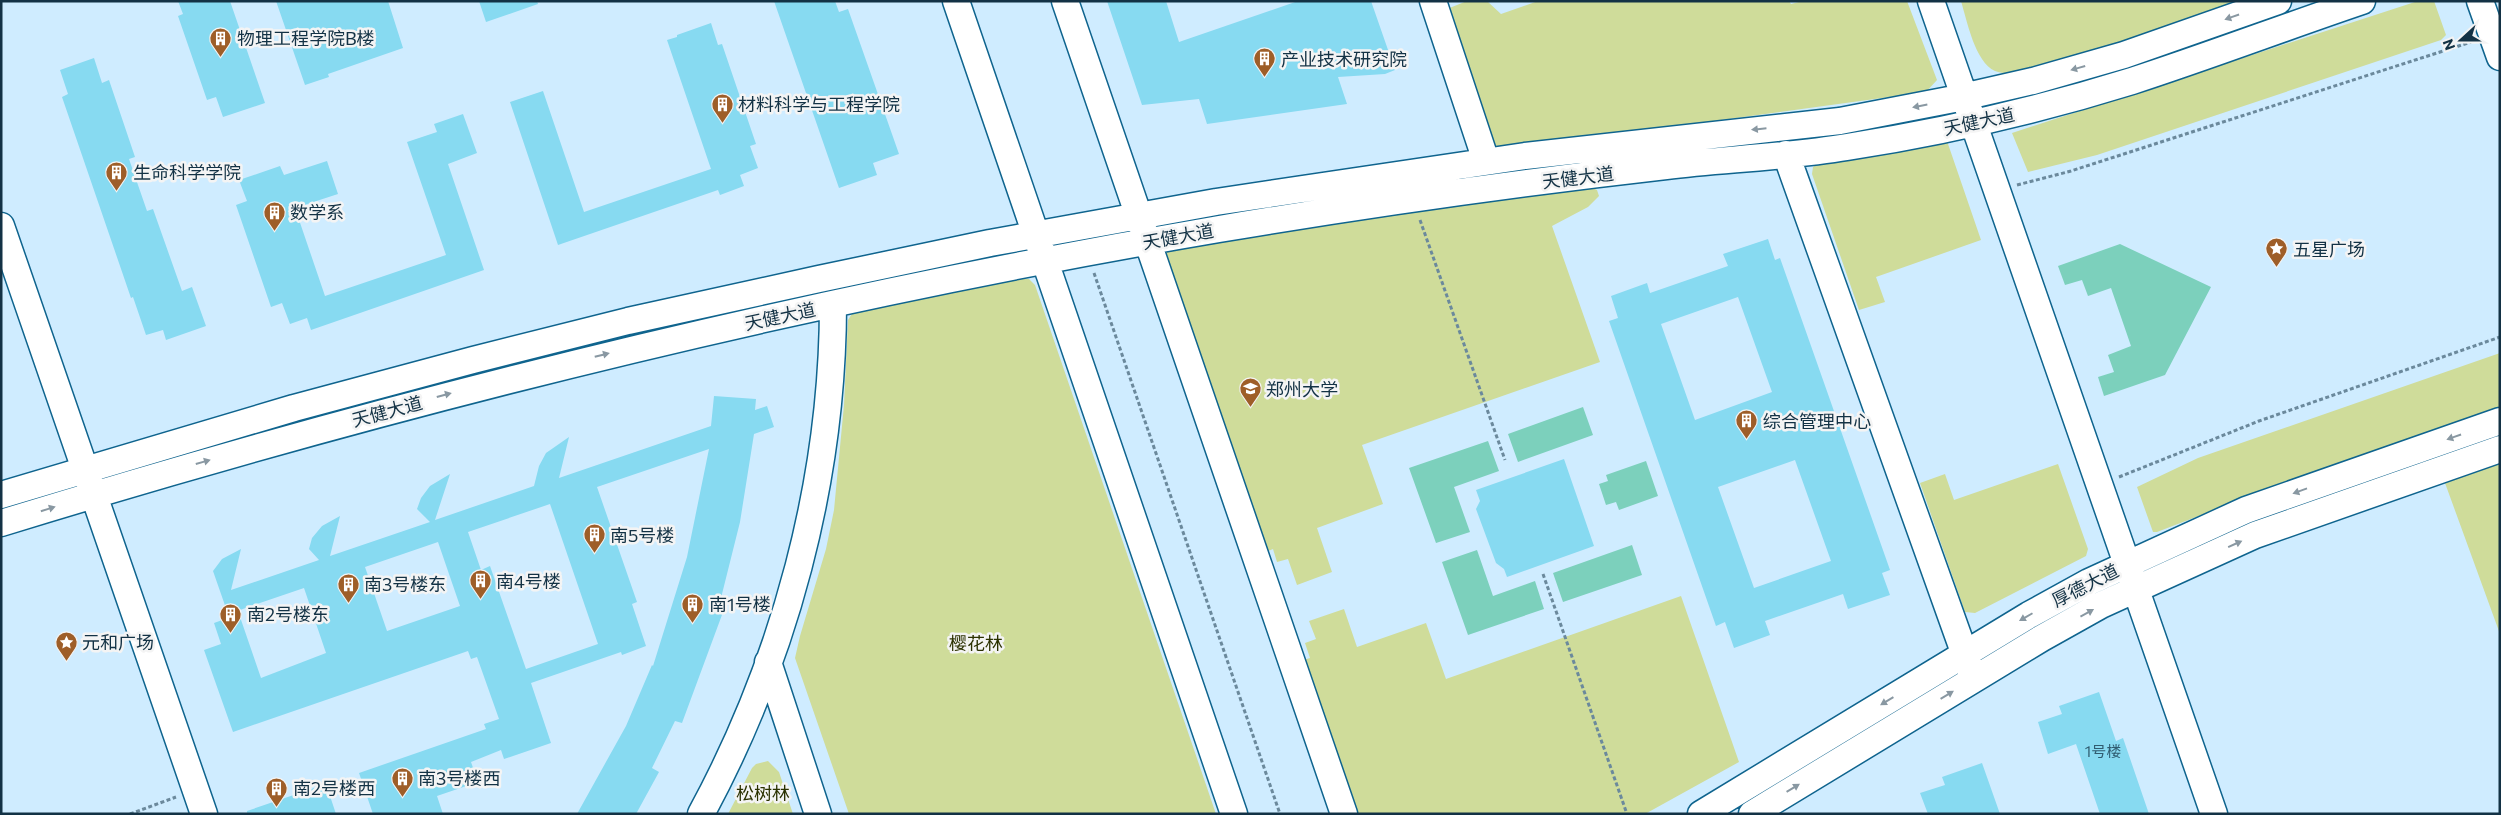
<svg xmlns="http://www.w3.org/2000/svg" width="2501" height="815" viewBox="0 0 2501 815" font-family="Commissioner,'Noto Sans SC',sans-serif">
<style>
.green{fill:#cfdc9a}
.water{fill:#7cd0bc}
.building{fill:#87daf1;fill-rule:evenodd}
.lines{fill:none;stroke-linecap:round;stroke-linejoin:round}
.minor-casing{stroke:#0f648e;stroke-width:29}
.path{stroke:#6b899c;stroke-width:3;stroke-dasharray:4 2.5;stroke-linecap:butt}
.minor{stroke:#fff;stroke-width:26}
.oneway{fill:#8998a2}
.labels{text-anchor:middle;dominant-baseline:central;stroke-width:5;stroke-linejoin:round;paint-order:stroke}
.number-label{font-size:15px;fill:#305c70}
.poi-label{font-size:18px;fill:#133245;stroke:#f4f4f4;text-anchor:start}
.street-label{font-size:18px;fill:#133245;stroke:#f4f4f4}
.park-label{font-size:18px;fill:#2b3100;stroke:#f4f4f4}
</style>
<rect width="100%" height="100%" fill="#cfecff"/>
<path class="green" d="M1467,1H1487L1501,14L1538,1H1789L1791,4L1803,1H1907L1937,80L1926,92L1495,151L1447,9Z
M1961,1H2241L2149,35L2018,73C2010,73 2002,74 1995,71C1975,62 1967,21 1961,1Z
M2418,1H2434L2446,35L2441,40L2097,155L2028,172L2012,133Z
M1947,141L1981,240L1876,277L1885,302L1859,310L1812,174L1813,167L1819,163Z
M1591,187L1597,190L1599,196L1588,207L1552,226L1600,362L1362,445L1383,504L1317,528L1332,572L1297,585L1288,559L1277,562L1273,549L1263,553L1157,250L1528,194Z
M1014,279H1029L1035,285L1216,814H849L795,658L800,636L826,549L834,510L844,405L848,320L853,312Z
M2500,353V408L2261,492L2157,532H2153L2137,487L2198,458Z
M2500,463V634L2445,483Z
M2058,464L2088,549L2086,556L1975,613L1965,612L1920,483L1945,474L1954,500Z
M1681,596L1739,762L1645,814H1353L1300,661L1310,658L1305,643L1316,639L1309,621L1344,609L1357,647L1426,623L1446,679Z
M768,761L779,772L793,814H728L752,768L756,764Z"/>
<path class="water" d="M2120,244L2211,287L2165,375L2104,396L2098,377L2114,372L2108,355L2131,346L2111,288L2088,296L2082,280L2065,285L2058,266Z
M1583,407L1593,435L1518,462L1508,434Z
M1488,441L1499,471L1454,487L1470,532L1436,543L1409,468Z
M1646,461L1658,496L1619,510L1616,502L1606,505L1599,484L1608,481L1606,475Z
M1632,545L1642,575L1563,602L1553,573Z
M1477,550L1493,596L1535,581L1544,609L1468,635L1442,562Z"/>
<path class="building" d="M178,1H230L265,103L223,117L216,97L207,100L178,16L183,14Z
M276,1H388L403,48L328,74L329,77L305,85Z
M479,1H537L538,4L486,22Z
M774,1H835L839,12L848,9L899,154L873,163L877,175L839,188Z
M1107,1H1166L1179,42L1298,1H1371L1395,70L1385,74L1338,77L1347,104L1207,124L1199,99L1142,105Z
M711,23L718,45L722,44L756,144L750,146L758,168L740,175L744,186L720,195L718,190L558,245L510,102L543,91L584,212L711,169L667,40L677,37V35Z
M94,58L102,83L109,80L135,157L129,159L147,211L153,209L182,291L192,287L206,326L166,340L163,330L146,335L133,297L131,298L62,97L68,94L60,70Z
M463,114L477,153L448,164L484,270L311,330L307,318L290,324L282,303L271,307L236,205L247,201L239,180L280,166L284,175L327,161L338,194L295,208L325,296L446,255L407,142L437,132L434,124Z
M1768,239L1775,260L1780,258L1890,570L1882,573L1890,595L1848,609L1843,594L1765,621L1770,635L1734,648L1725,622L1716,626L1609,321L1618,318L1611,296L1647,283L1650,293L1728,266L1723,254ZM1738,297L1772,392L1695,420L1661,324ZM1795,460L1831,561L1754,588L1718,487Z
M714,396L756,399L755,410L767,406L774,427L754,434L740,522L720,602L726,604L682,723L675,721L652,768L659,772L636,814H577L626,726L652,665L653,666L687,557L709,449L597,487L637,602L632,604L646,646L622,655L621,652L531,683L551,743L504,759L501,750L471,762L478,782L437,796L443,814H373L359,773L486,729L484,724L499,719L477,657L471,659L468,651L233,732L204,650L221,644L214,623L239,614L261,678L326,653L304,588L228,614L213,571L222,559L241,549L231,590L319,560L309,549L312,538L322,526L340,516L330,556L430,522L417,509L421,498L430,486L450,474L435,520L534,486L539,466L546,453L569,437L559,478L711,426ZM550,504L598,644L526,669L490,566L481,570L468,532ZM438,542L460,606L387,631L365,567Z
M1564,459L1594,546L1507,577L1504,569L1496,563L1476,509L1480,501L1476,490Z
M2099,692L2116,741L2123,738L2149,814H2100L2076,744L2048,754L2038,722L2062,714L2059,706Z
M1982,763L2000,814H1928L1920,793L1945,785L1942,777Z
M326,784L336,814H247V811Z"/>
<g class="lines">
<defs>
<path id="minor" d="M956,1L1234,814
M1065,1L1344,814
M1433,1L1486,161
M1931,1L2214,814
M2480,1L2500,57
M1786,154L1970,669
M1,226L204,814
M1,495L294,408L473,360L628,321L819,279L990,243L1216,202L1525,156L1840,121L1954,99L2033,81L2124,55L2278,1
M1,523C401,400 807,299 1219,229C1367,204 1516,183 1666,166C1726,159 1787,157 1847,147C1943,132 2039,110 2132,81C2209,56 2285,27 2362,1
M768,662L818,814
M701,814C785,659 833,480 833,304
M1701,814L2029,615L2089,582L2246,510L2500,421
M1752,814L2042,638L2101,605L2255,535L2500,449"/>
</defs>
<use href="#minor" class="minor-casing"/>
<path class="path" d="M2017,185L2071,171L2471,42
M1420,220L1505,460
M1094,273L1280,814
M2119,477L2259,421L2500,337
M1543,574L1627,814
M130,814L176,797"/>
<use href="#minor" class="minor"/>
</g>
<defs><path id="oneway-solid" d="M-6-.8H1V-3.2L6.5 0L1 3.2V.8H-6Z" transform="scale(1.25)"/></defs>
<g class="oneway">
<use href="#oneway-solid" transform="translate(2232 17) rotate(161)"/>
<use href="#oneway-solid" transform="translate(2078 68) rotate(164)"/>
<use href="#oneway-solid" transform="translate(1920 106) rotate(169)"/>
<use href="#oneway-solid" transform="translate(1759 129) rotate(174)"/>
<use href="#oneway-solid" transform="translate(602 355) rotate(-14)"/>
<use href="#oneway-solid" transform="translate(444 395) rotate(-15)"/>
<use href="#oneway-solid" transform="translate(2454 437) rotate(161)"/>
<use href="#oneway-solid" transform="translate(203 462) rotate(-16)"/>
<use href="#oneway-solid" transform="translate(2300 491) rotate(160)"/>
<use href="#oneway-solid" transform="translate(48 509) rotate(-17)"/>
<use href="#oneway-solid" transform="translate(2235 544) rotate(-24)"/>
<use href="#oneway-solid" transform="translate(2087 613) rotate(-29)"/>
<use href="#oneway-solid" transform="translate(2026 617) rotate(150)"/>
<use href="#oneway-solid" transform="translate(1947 695) rotate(-31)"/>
<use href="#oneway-solid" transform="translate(1887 701) rotate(149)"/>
<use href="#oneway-solid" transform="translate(1793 788) rotate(-31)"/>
</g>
<defs>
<symbol id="building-pin" viewBox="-11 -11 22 30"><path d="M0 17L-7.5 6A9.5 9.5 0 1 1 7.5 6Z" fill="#9e5e28" stroke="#f4f4f4"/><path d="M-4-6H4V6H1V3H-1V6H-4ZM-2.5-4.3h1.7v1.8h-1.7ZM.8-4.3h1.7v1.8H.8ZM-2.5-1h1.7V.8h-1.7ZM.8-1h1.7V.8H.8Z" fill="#fff"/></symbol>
<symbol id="sight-pin" viewBox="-11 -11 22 30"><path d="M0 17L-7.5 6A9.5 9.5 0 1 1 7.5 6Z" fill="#9e5e28" stroke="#f4f4f4"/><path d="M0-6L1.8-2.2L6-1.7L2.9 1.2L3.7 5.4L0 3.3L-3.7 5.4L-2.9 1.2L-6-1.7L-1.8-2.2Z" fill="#fff"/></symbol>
<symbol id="university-pin" viewBox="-11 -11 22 30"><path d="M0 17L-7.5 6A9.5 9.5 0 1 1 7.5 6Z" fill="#9e5e28" stroke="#f4f4f4"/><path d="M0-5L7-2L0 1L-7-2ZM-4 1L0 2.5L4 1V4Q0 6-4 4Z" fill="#fff"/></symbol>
</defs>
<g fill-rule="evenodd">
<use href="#building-pin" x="208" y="26" width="25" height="34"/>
<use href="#building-pin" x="1252" y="46" width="25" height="34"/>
<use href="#building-pin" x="710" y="92" width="25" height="34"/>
<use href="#building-pin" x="104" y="160" width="25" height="34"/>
<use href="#building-pin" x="262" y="200" width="25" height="34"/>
<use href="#sight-pin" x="2264" y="236" width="25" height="34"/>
<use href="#university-pin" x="1238" y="376" width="25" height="34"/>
<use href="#building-pin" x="1734" y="408" width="25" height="34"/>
<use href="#building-pin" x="582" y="522" width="25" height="34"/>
<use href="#building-pin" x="468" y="568" width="25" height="34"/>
<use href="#building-pin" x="336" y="572" width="25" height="34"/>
<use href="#building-pin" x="680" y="592" width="25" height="34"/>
<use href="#building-pin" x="218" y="602" width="25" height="34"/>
<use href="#sight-pin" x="54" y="630" width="25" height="34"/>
<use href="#building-pin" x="390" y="766" width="25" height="34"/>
<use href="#building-pin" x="264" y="776" width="25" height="34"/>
</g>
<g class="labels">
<g class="number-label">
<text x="2103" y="751">1号楼</text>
</g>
<g class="poi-label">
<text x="237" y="38">物理工程学院B楼</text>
<text x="1281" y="59">产业技术研究院</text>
<text x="738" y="104">材料科学与工程学院</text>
<text x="133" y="172">生命科学学院</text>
<text x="290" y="212">数学系</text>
<text x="2293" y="249">五星广场</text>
<text x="1266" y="389">郑州大学</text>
<text x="1763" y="421">综合管理中心</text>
<text x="610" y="535">南5号楼</text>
<text x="496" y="581">南4号楼</text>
<text x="364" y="584">南3号楼东</text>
<text x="709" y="604">南1号楼</text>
<text x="247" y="614">南2号楼东</text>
<text x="82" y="642">元和广场</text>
<text x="418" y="778">南3号楼西</text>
<text x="293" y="788">南2号楼西</text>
</g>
<g class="street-label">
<text transform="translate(1979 121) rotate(-12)">天健大道</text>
<text transform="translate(1578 177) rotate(-7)">天健大道</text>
<text transform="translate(1178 236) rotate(-10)">天健大道</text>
<text transform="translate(780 316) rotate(-12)">天健大道</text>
<text transform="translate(387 411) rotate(-15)">天健大道</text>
<text transform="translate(2085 585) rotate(-27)">厚德大道</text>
</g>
<g class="park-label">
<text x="976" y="643">樱花林</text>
<text x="763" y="793">松树林</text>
</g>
</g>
<rect width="2501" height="815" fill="none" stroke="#133245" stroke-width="5"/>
<g transform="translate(2461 40) rotate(249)" stroke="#f4f4f4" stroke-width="4" paint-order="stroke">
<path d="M0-4L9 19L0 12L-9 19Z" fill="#133245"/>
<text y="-8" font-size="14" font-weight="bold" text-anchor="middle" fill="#133245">N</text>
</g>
</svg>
